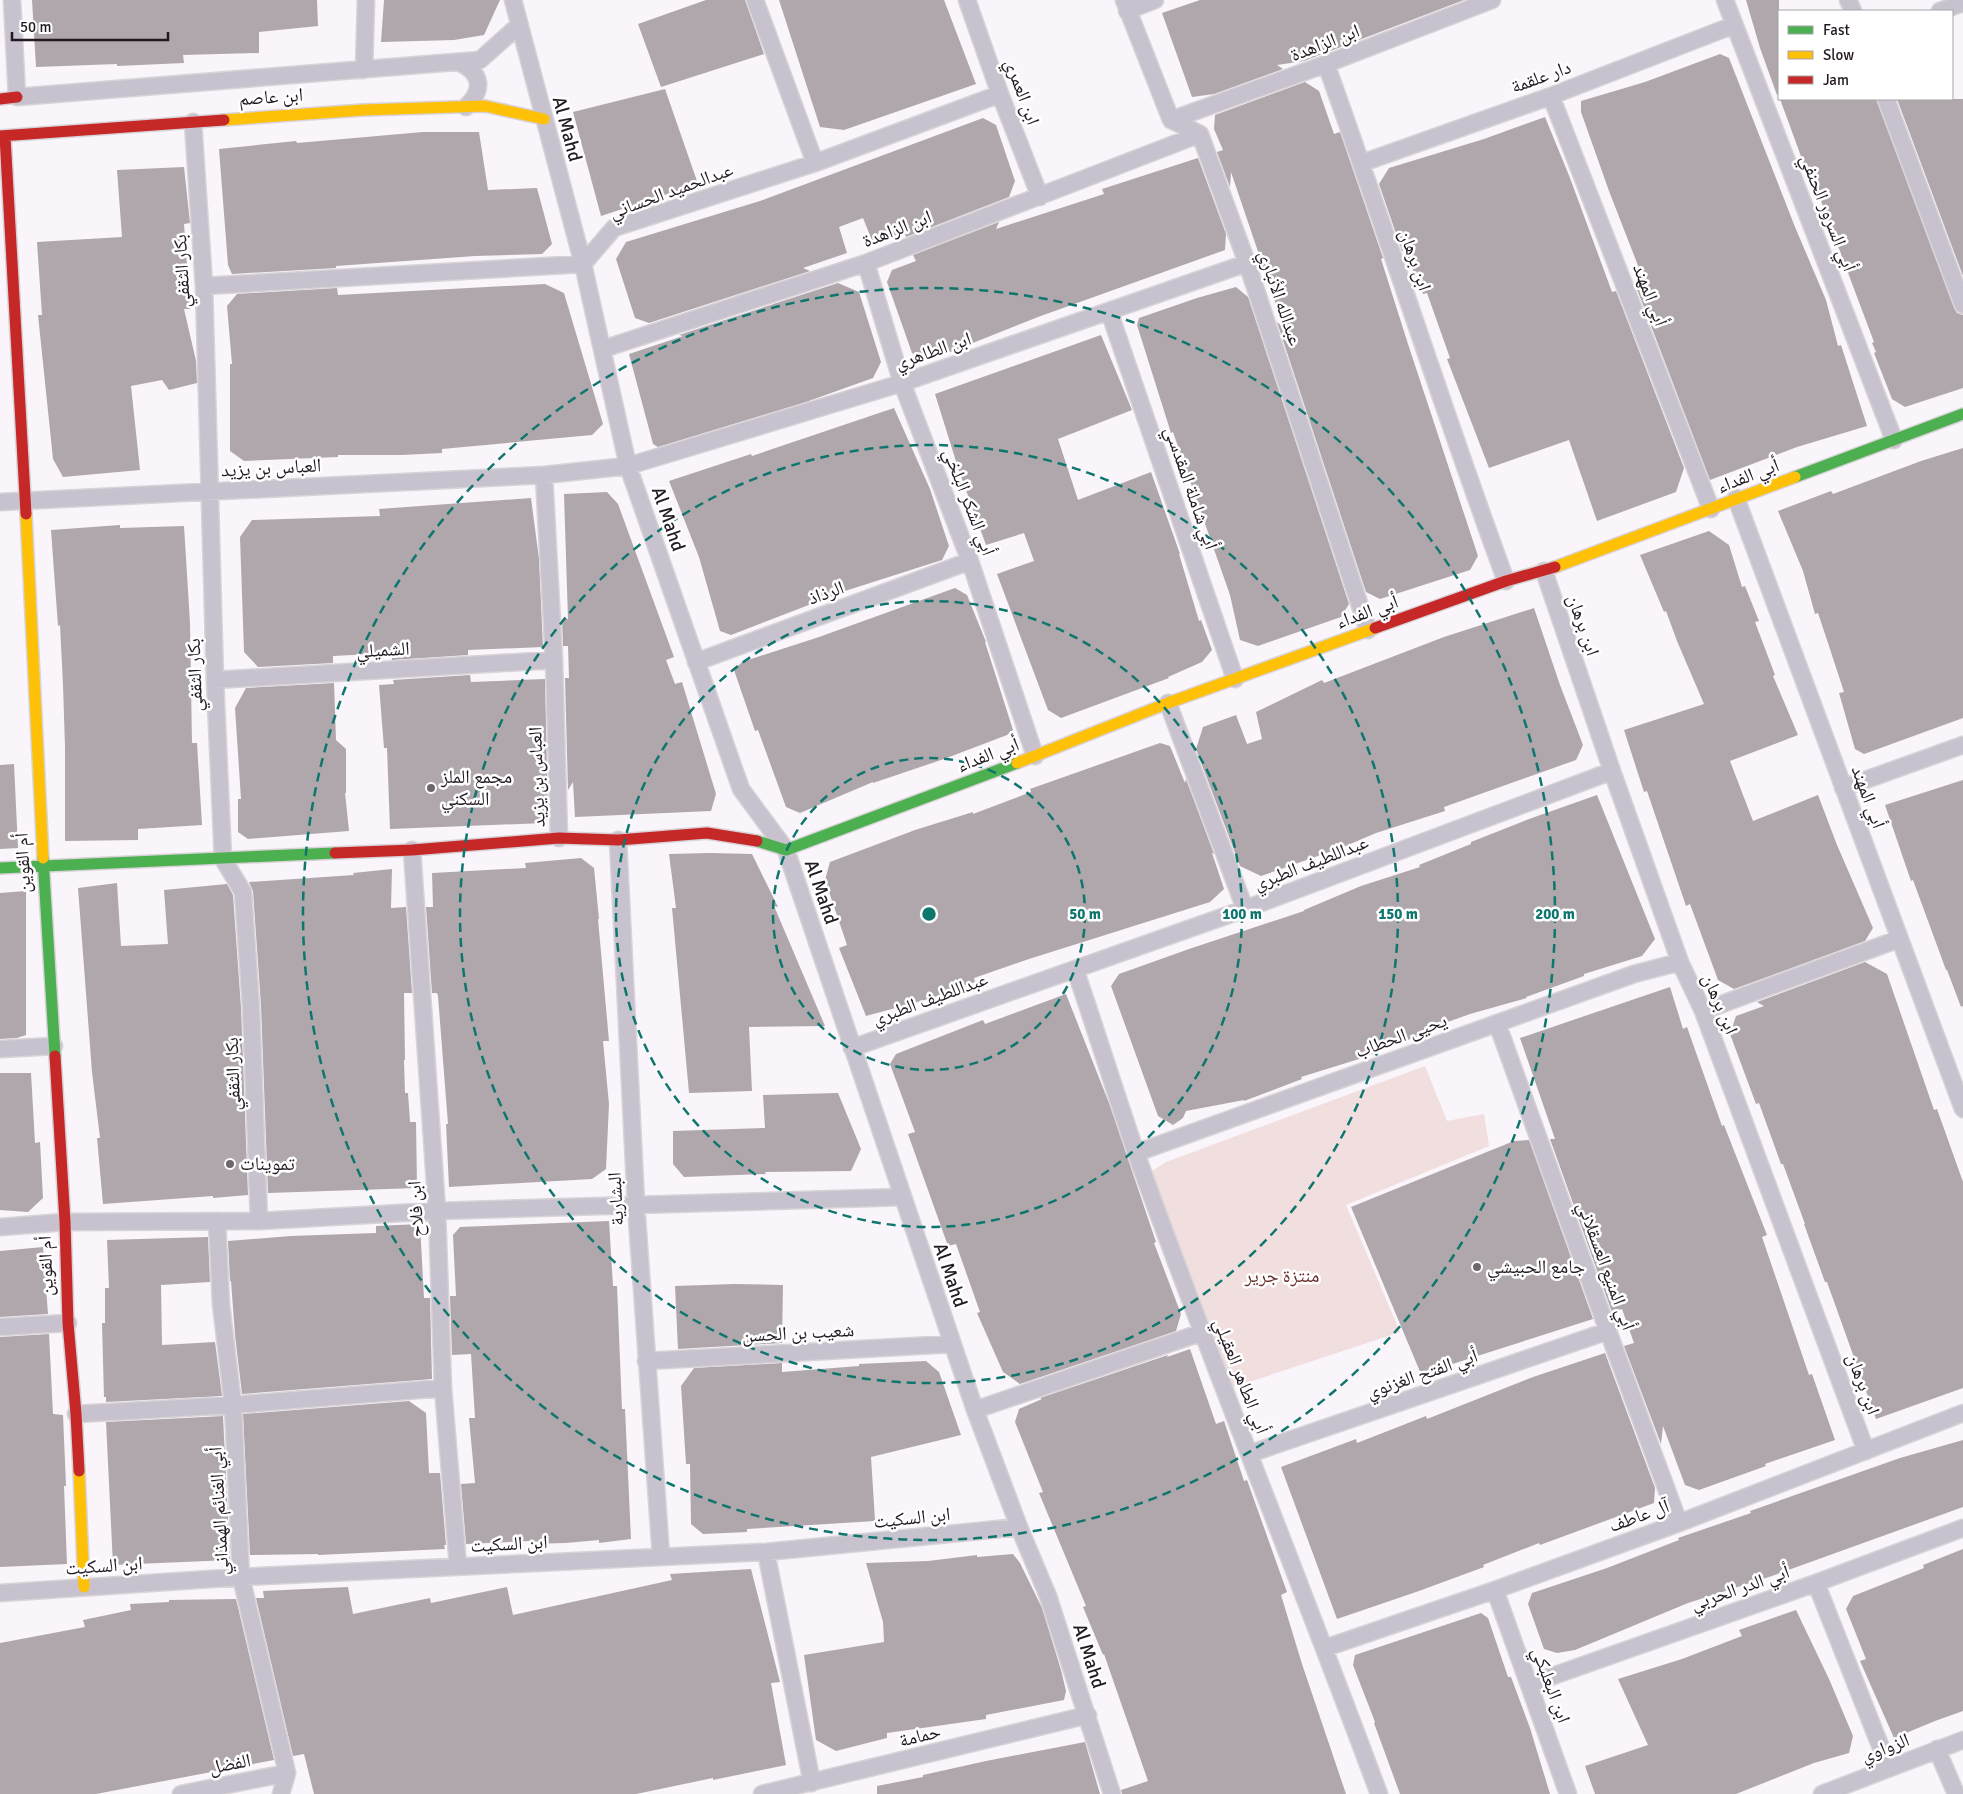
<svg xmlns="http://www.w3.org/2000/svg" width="1963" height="1794" viewBox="0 0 1963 1794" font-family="Signika,'Noto Naskh Arabic',sans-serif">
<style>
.green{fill:#f1dede}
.building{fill:#afa7ab}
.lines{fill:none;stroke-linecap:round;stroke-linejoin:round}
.street-casing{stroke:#d7d3d7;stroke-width:19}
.fast-casing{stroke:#d7d3d7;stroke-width:14}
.slow-casing{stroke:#d7d3d7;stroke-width:14}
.jam-casing{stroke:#d7d3d7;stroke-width:14}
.street{stroke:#c7c2cd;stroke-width:16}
.fast{stroke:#4caf50;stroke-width:11}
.slow{stroke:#ffc107;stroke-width:11}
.jam{stroke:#c62828;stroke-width:11}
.ring{fill:none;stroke:#0f766e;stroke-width:2.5;stroke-dasharray:9 6}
.poi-dot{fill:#6e666e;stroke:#fff;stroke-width:2}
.labels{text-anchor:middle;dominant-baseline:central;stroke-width:5;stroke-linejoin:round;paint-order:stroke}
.street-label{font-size:19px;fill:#231922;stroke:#fff}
.poi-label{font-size:19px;fill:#231922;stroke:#fff;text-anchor:start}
.park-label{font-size:19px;fill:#672e2a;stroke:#fff}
.centre{fill:#0f766e;stroke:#fff;stroke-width:2.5}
.ring-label{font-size:15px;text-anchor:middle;font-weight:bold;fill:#0f766e;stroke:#fff;stroke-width:5;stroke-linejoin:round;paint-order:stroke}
</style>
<rect width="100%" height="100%" fill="#faf5fa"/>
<path class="green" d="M1425,1066L1447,1121L1484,1114L1489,1146L1346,1205L1400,1332L1231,1388L1152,1171L1166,1162Z"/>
<path class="building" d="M32,0H317L318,26L259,32V53L183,55L184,63L117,66V64L36,67Z
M384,0H500L484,35L454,40L381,42Z
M706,0H745L764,54L661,87L638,24Z
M779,0H944L976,84L844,130L820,127Z
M1200,0H1464L1304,61L1277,65L1283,69L1214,94L1192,97L1162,13Z
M1746,0H1779V94L1777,95L1760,48Z
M1720,54L1729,58L1795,227L1826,300L1838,346L1841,345L1867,426L1797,447L1710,480L1635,284L1644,281L1609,191L1581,112V101L1645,82Z
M1305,82L1319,91L1334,134L1340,132L1383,258L1381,259L1408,344L1478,556L1470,570L1380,599L1366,592L1277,322L1284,328L1231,172L1230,187L1217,152L1223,150L1214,129L1215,115Z
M665,89L698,184L601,216L573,112Z
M1780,99H1876L1954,308L1957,313L1963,315V388L1905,407L1892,399L1874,353L1876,352L1872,343L1874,342L1809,169L1806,170Z
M1897,99H1963V276Z
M1545,117L1570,178L1612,292L1616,291L1684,468L1676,492L1597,521L1569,440L1489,468L1447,359L1450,358L1427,293L1423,294L1405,250L1402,251L1379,184L1389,168L1484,139Z
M983,118L996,125L1015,181L1009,197L906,237L904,232L873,243L863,218L839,227L847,253L803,268L810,271L649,323L635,318L616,259L626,242L760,201Z
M423,132H479L488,190L537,188L552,244L542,254L475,256L336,266V268L232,274L228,265L219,149L296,141L297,143Z
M1198,158L1226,234L1225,250L1038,317L930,360L912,353L887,282L892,270L916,261L913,255L999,222L996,229L1104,194L1102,189Z
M184,167L190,223L184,224L190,309H184L196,361L197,383L169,390L162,380L131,386L140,470L63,477L53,459L38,315H42L37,242L122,237L117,170Z
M838,283L859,292L881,362L873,378L806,402L658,447L653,444L629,354L683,336L679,335Z
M545,284L564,293L603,424L592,435L442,449V453L402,455H338V457L244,461L230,451V364H232L227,306L237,294L337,288L338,295Z
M1236,287L1248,297L1349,604L1341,617L1258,646L1240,640L1230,595L1173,432L1171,433L1137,325L1139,318L1197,298Z
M1101,335L1132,410L1058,439L1078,500L1151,472L1180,554H1179L1199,621L1201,620L1212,650L1202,662L1168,677L1169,678L1061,718L1048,710L997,574L1034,561L1024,533L986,545L959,471L935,394Z
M894,408L930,489L949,546L942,560L845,591L731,635L720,631L699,557L669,481L751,454L752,456Z
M1963,448V718L1864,754L1855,749L1839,693L1844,692L1828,643L1818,613L1815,614L1803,571L1778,511L1831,491L1833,494L1921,461Z
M607,492L618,504L674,657L666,660L675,684L682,682L716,794L711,811L575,817L573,782L568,790L565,678H569L568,646H563L562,619H568L564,494Z
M531,498L539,559L543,647L468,650V655L392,660L391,653L333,656V663L258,667L244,652L240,537L252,520L380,516L379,509Z
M120,525V528L184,526L190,623L192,743H197L202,825L138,829V840L65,841V747L63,685L60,625L58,626L51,530Z
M1709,531L1729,545L1742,587L1745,586L1759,621L1755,622L1775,675L1773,676L1798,735L1730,761L1753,821L1818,795L1837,845L1873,928L1865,941L1734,989L1718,980L1690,904L1686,906L1647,791L1644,792L1624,730L1704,704L1677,641L1666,611L1664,612L1640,555Z
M955,588L967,595L986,642H985L1013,730L1007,735L944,759L873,783V782L800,813L786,807L758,730L755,731L734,670L742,662L819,637Z
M1534,608L1560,685L1583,745L1576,760L1444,807L1445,811L1376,833L1341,848L1261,876L1240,866L1196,749L1203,727L1236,715L1247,744L1262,739L1256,712L1322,680L1324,683L1444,637Z
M470,675L471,682L545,679L548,818L545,823L390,829L387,748H384L379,685L394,684L393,680Z
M334,683L336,740L346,749V793H345L349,831L248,839L238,832V799H241L235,708L246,688Z
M1160,743L1170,746L1185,783L1186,779L1214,854L1212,853L1224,889L1210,902L1029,959L974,978L975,982L932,998L866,1016L839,948L847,945L825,880L830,862L915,830L973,812V814L1031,792L1030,789Z
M14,764L18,848L0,849V765Z
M1963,780V1006L1961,1007L1947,970H1946L1913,880L1911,881L1885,805Z
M1597,795L1655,939L1642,956L1584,974V976L1526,997L1527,998L1470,1014L1417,1033L1418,1036L1359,1059L1301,1077L1302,1079L1244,1101V1100L1186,1111L1183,1118L1173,1125L1158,1116L1111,986L1119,974L1189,949L1304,911V910L1361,886L1420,867L1419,865L1471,844V842L1529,819Z
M710,853L752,854L778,907L774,906L825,1026L749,1027L752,1091L689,1093L672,908H676L669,854Z
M581,858L594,868L599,919H598L609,1041H603L609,1104L606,1169L592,1179L449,1187L446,1124H448L438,996L437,993H432L426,907H433L432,873L526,868L525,863Z
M392,869L391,908L406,907L412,993H404L405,1060H404L405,1093H408L410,1122H416L417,1188L268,1193L261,1006L253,891L249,882L354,875L353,873Z
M117,883L121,946L168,944L164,890L227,884L233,895L241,1008L248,1195L213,1198V1196L103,1204L97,1138H100L92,1072L78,888Z
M26,891V1035L17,1038L0,1039V893Z
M1865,962L1887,974L1934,1110L1937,1109L1963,1182V1388L1876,1419L1827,1282H1825L1804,1224H1805L1783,1164H1781L1759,1103L1756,1104L1730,1034L1736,1016L1764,1006L1757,1002Z
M1670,987L1683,1029L1687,1027L1722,1126L1724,1125L1767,1235L1762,1237L1809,1375L1812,1374L1835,1440L1765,1464L1766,1466L1699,1490L1685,1485L1663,1426L1661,1444L1624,1346L1634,1343L1622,1309L1612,1312L1550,1139H1555L1520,1038Z
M1066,994L1109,1103L1156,1242L1154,1243L1181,1314L1176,1331L1020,1384L1003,1372L977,1313L980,1312L956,1244L948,1246L908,1134L915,1132L890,1064L896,1054L983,1020L985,1024Z
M0,1073H31L35,1143L40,1142L43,1198L28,1212L0,1210Z
M838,1093L861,1149L851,1171L765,1172L766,1174L684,1177L673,1164V1131L765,1128L763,1095Z
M1529,1140L1593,1319L1421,1374L1351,1207L1514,1141Z
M609,1221L613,1286H617L622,1409H625L631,1539L599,1543V1540L566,1543L530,1544V1541L466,1544L461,1484L475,1483L469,1418H475L471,1354L452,1355L450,1296H456L453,1235L460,1227Z
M420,1224L424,1298H430L432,1379L242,1394L235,1335L231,1281H230L228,1241L291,1236L376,1233V1226Z
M208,1237L210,1282L161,1285L162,1345L215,1342L222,1396L106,1402V1397H104L102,1323H105V1288H109L107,1240Z
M43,1247L48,1314L0,1317V1251Z
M734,1284L783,1285L782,1343L678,1349L675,1286Z
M49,1334L53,1414L63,1415L66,1486H64L67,1564L0,1567V1337Z
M1190,1349L1216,1424L1224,1421L1244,1481L1247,1480L1287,1592L1281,1595L1302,1664L1346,1794H1122L1121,1790L1148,1781L1104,1654L1103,1655L1083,1607L1086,1606L1039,1493L1043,1492L1015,1422L1019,1409L1042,1399L1040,1398L1168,1355L1167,1357Z
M1605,1353L1655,1488L1654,1503L1540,1545L1539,1543L1483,1565L1484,1567L1419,1591L1337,1619L1281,1467L1356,1439L1357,1443L1426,1416L1427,1419L1533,1377Z
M926,1361L939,1372L961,1435L871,1457L875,1521L747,1529V1532L703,1534L691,1524L690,1464H686L681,1386L694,1368L782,1363V1372L859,1366V1364Z
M409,1401L426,1413L429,1473H440L446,1545H444L445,1549L318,1555V1554L250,1555L243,1414Z
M223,1416L230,1560L113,1565L106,1422Z
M1963,1440V1507L1772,1576L1688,1603L1575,1650L1557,1653L1544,1649L1528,1604L1532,1593L1607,1568L1679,1540L1678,1538L1751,1513L1750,1511L1900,1458Z
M1963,1549V1711L1935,1721L1894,1738L1860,1661L1866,1659L1846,1609L1853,1596L1924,1568L1923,1565Z
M1013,1554L1020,1563L1042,1608L1061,1670L1066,1691L1064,1700L986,1715V1719L887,1733V1738L836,1751L816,1740L804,1655L884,1642L883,1622L866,1563L928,1561L977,1555V1557Z
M751,1569L780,1682L771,1683L786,1765L713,1780V1778L636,1794H314L304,1754L293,1756L256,1598H264L263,1591L348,1587L353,1614L430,1598L431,1603L507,1587L513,1615L672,1580L670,1574Z
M236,1599L274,1760L96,1794H0V1643L85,1627L83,1620L131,1610L130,1604L169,1602V1600Z
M1796,1610L1829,1679L1853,1736L1849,1753L1814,1763L1736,1794H1595L1585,1766L1648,1745L1618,1679L1682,1659L1742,1636L1739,1630Z
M1481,1613L1488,1618L1508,1677H1511L1530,1728L1550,1794H1400L1374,1723L1375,1722L1353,1665L1355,1655Z
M1085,1742L1100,1794H877V1786L923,1777V1775L986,1761Z"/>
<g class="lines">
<defs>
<path id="street" d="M12,0L17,97L480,60L518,26
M513,0L583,264L628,466L741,789L786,850L975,1410L1019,1527L1048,1596L1112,1794
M755,0L815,163
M967,0L1000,94L1040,197
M1124,0L1171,120L1200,134L1247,263L1368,630
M1725,0L1894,440
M1848,0L1853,11
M1127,11L1155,0
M1940,11L1963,3
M458,62C481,72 485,89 466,107
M1326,64C1388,236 1443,410 1506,581
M364,70L366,0
M1551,96L1711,509
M1886,99L1963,305
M1171,120L1326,64L1492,0
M193,122L204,286L215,680L223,859L243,892L251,1007L259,1221
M1362,163L1551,96L1734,25
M866,263L902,383L970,561L1035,756
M204,286L583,264L614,228L815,163L1000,94
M1109,311L1235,679
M603,349L866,263L1200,134
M544,475L554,660L559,838
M1736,498L1963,1109
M0,502L544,475L628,466L902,383L1247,263
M1544,571L1612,771L1680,962L1703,1011L1866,1451
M696,662L970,561
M215,680L554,660
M1168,703L1245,909
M1843,788L1963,745
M618,840L636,1204L661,1556
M412,850L437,1211L443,1388L458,1566
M1075,969C1096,1030 1115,1092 1136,1153C1213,1368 1300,1580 1379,1794
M1703,1011L1899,939
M1497,1023L1608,1331L1679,1523
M852,1048L1245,909L1612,771
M0,1049L54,1046
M1136,1153L1634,974L1680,962
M217,1221L221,1304L233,1405L241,1577L287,1773L281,1794
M0,1227L65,1222L259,1221L437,1211L903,1197
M0,1327L68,1323
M646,1361L952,1344
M975,1410L1203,1332
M76,1414L233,1405L443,1388
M1249,1454L1608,1331
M766,1552L812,1783
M1816,1583L1889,1768
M1495,1590L1568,1794
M0,1593L241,1577L766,1552L1019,1527
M1325,1648L1495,1590L1679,1523L1963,1413
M1530,1684L1816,1583L1963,1528
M1937,1749L1956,1794
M181,1794L287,1773
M762,1794L1088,1715
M1822,1794L1963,1740"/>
<path id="fast" d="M1795,477L1963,414
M757,841L786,850L1017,763
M43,858L55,1056
M0,868L335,853"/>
<path id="slow" d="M224,120L363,110L485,106L544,119
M26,514L43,858
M1555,567L1795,477
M1017,763L1168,703L1375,628
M79,1471L84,1587"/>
<path id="jam" d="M0,99L17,97
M0,136L224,120
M5,136L26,514
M1375,628L1506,581L1555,567
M335,853L412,850L559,838L618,840L707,833L757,841
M55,1056L65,1222L68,1323L76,1414L79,1471"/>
</defs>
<use href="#street" class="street-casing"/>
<use href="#fast" class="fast-casing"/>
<use href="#slow" class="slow-casing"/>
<use href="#jam" class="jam-casing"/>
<use href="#street" class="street"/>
<use href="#fast" class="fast"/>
<use href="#slow" class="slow"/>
<use href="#jam" class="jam"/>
</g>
<g class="ring">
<circle cx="929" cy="914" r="156"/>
<circle cx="929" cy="914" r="313"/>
<circle cx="929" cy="914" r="469"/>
<circle cx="929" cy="914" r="626"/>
</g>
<g class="poi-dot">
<circle cx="431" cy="788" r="5"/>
<circle cx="230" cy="1164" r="5"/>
<circle cx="1477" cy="1267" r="5"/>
</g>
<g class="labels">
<g class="street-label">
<text transform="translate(1325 43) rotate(-21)">ابن الزاهدة</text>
<text transform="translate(1541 77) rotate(-20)">دار علقمة</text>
<text transform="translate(1022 92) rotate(70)">ابن العمري</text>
<text transform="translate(271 97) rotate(-4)">ابن عاصم</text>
<text transform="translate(567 129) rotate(75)">Al Mahd</text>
<text transform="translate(671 191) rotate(-20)">عبدالحميد الحساني</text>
<text transform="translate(1828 213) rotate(69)">أبي السرور الحنفي</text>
<text transform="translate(897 229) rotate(-21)">ابن الزاهدة</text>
<text transform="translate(1415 260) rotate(71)">ابن برهان</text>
<text transform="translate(182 271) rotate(-93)">بكار الثقفي</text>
<text transform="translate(1650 295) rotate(69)">أبي المهند</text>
<text transform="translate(1280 298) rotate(71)">عبدالله الأنباري</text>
<text transform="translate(933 351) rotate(-19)">ابن الطاهري</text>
<text transform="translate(271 468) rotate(-3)">العباس بن يزيد</text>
<text transform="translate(1748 476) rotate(-21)">أبي الفداء</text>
<text transform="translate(1191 488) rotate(71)">أبي شاملة المقدسي</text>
<text transform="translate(969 502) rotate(69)">أبي الشكر البلخي</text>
<text transform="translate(668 519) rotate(71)">Al Mahd</text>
<text transform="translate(826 593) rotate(-20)">الرذاذ</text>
<text transform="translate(1367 612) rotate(-20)">أبي الفداء</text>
<text transform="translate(1583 625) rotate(71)">ابن برهان</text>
<text transform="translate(383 650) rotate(-3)">الشميلي</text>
<text transform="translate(195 675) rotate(-92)">بكار الثقفي</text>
<text transform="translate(988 755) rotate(-21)">أبي الفداء</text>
<text transform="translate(537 777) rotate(-92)">العباس بن يزيد</text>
<text transform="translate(1868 797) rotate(70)">أبي المهند</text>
<text transform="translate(23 863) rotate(-93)">أم القوين</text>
<text transform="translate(1311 863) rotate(-21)">عبداللطيف الطبري</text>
<text transform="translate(821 892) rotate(71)">Al Mahd</text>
<text transform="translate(930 999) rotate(-20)">عبداللطيف الطبري</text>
<text transform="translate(1720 1004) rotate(67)">ابن برهان</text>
<text transform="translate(1401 1036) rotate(-20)">يحيى الحطاب</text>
<text transform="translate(233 1074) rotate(-92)">بكار الثقفي</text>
<text transform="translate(616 1199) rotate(-93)">البشارية</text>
<text transform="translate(416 1209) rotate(-93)">ابن فلاح</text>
<text transform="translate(46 1266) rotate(-92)">أم القوين</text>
<text transform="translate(1606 1266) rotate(70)">أبي المنيع العسقلاني</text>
<text transform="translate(950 1275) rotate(71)">Al Mahd</text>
<text transform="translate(798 1333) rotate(-3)">شعيب بن الحسن</text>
<text transform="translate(1422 1374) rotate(-19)">أبي الفتح الغزنوي</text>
<text transform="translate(1241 1376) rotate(69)">أبي الطاهر العقيلي</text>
<text transform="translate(1863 1384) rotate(70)">ابن برهان</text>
<text transform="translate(219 1511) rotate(-93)">أبي الغنائم الهمذاني</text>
<text transform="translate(1639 1516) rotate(-20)">آل عاطف</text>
<text transform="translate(912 1518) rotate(-6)">ابن السكيت</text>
<text transform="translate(509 1544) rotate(-3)">ابن السكيت</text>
<text transform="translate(104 1566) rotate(-4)">ابن السكيت</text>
<text transform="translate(1740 1588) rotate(-19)">أبي الدر الحربي</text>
<text transform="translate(1089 1656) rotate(72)">Al Mahd</text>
<text transform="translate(1551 1685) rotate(70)">ابن البعلبكي</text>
<text transform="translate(920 1736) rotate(-14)">حمامة</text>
<text transform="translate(1885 1748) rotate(-21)">الزواوي</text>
<text transform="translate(230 1764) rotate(-11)">الفضل</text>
</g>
<g class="poi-label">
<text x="441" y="777">مجمع الملز<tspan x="441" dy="22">السكني</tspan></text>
<text x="240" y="1164">تموينات</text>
<text x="1487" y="1267">جامع الحبيشي</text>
</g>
<g class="park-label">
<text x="1282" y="1276">منتزة جرير</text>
</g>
</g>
<circle cx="929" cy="914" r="8" class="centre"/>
<g class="ring-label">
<text x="1085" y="919">50 m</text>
<text x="1242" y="919">100 m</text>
<text x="1398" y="919">150 m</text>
<text x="1555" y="919">200 m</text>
</g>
<rect x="1778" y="10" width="175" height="90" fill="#ffffff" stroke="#a7a3a7"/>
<rect x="1788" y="26" width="25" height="8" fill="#4caf50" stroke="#a7a3a7"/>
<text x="1823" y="35" font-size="15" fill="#231922">Fast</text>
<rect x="1788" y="51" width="25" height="8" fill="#ffc107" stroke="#a7a3a7"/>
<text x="1823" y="60" font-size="15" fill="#231922">Slow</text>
<rect x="1788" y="76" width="25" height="8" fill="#c62828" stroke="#a7a3a7"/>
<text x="1823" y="85" font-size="15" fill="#231922">Jam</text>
<path d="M12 32v8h156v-8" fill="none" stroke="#231922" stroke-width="2.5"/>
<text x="20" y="32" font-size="15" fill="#231922" stroke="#ffffff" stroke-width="4" paint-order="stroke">50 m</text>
</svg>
